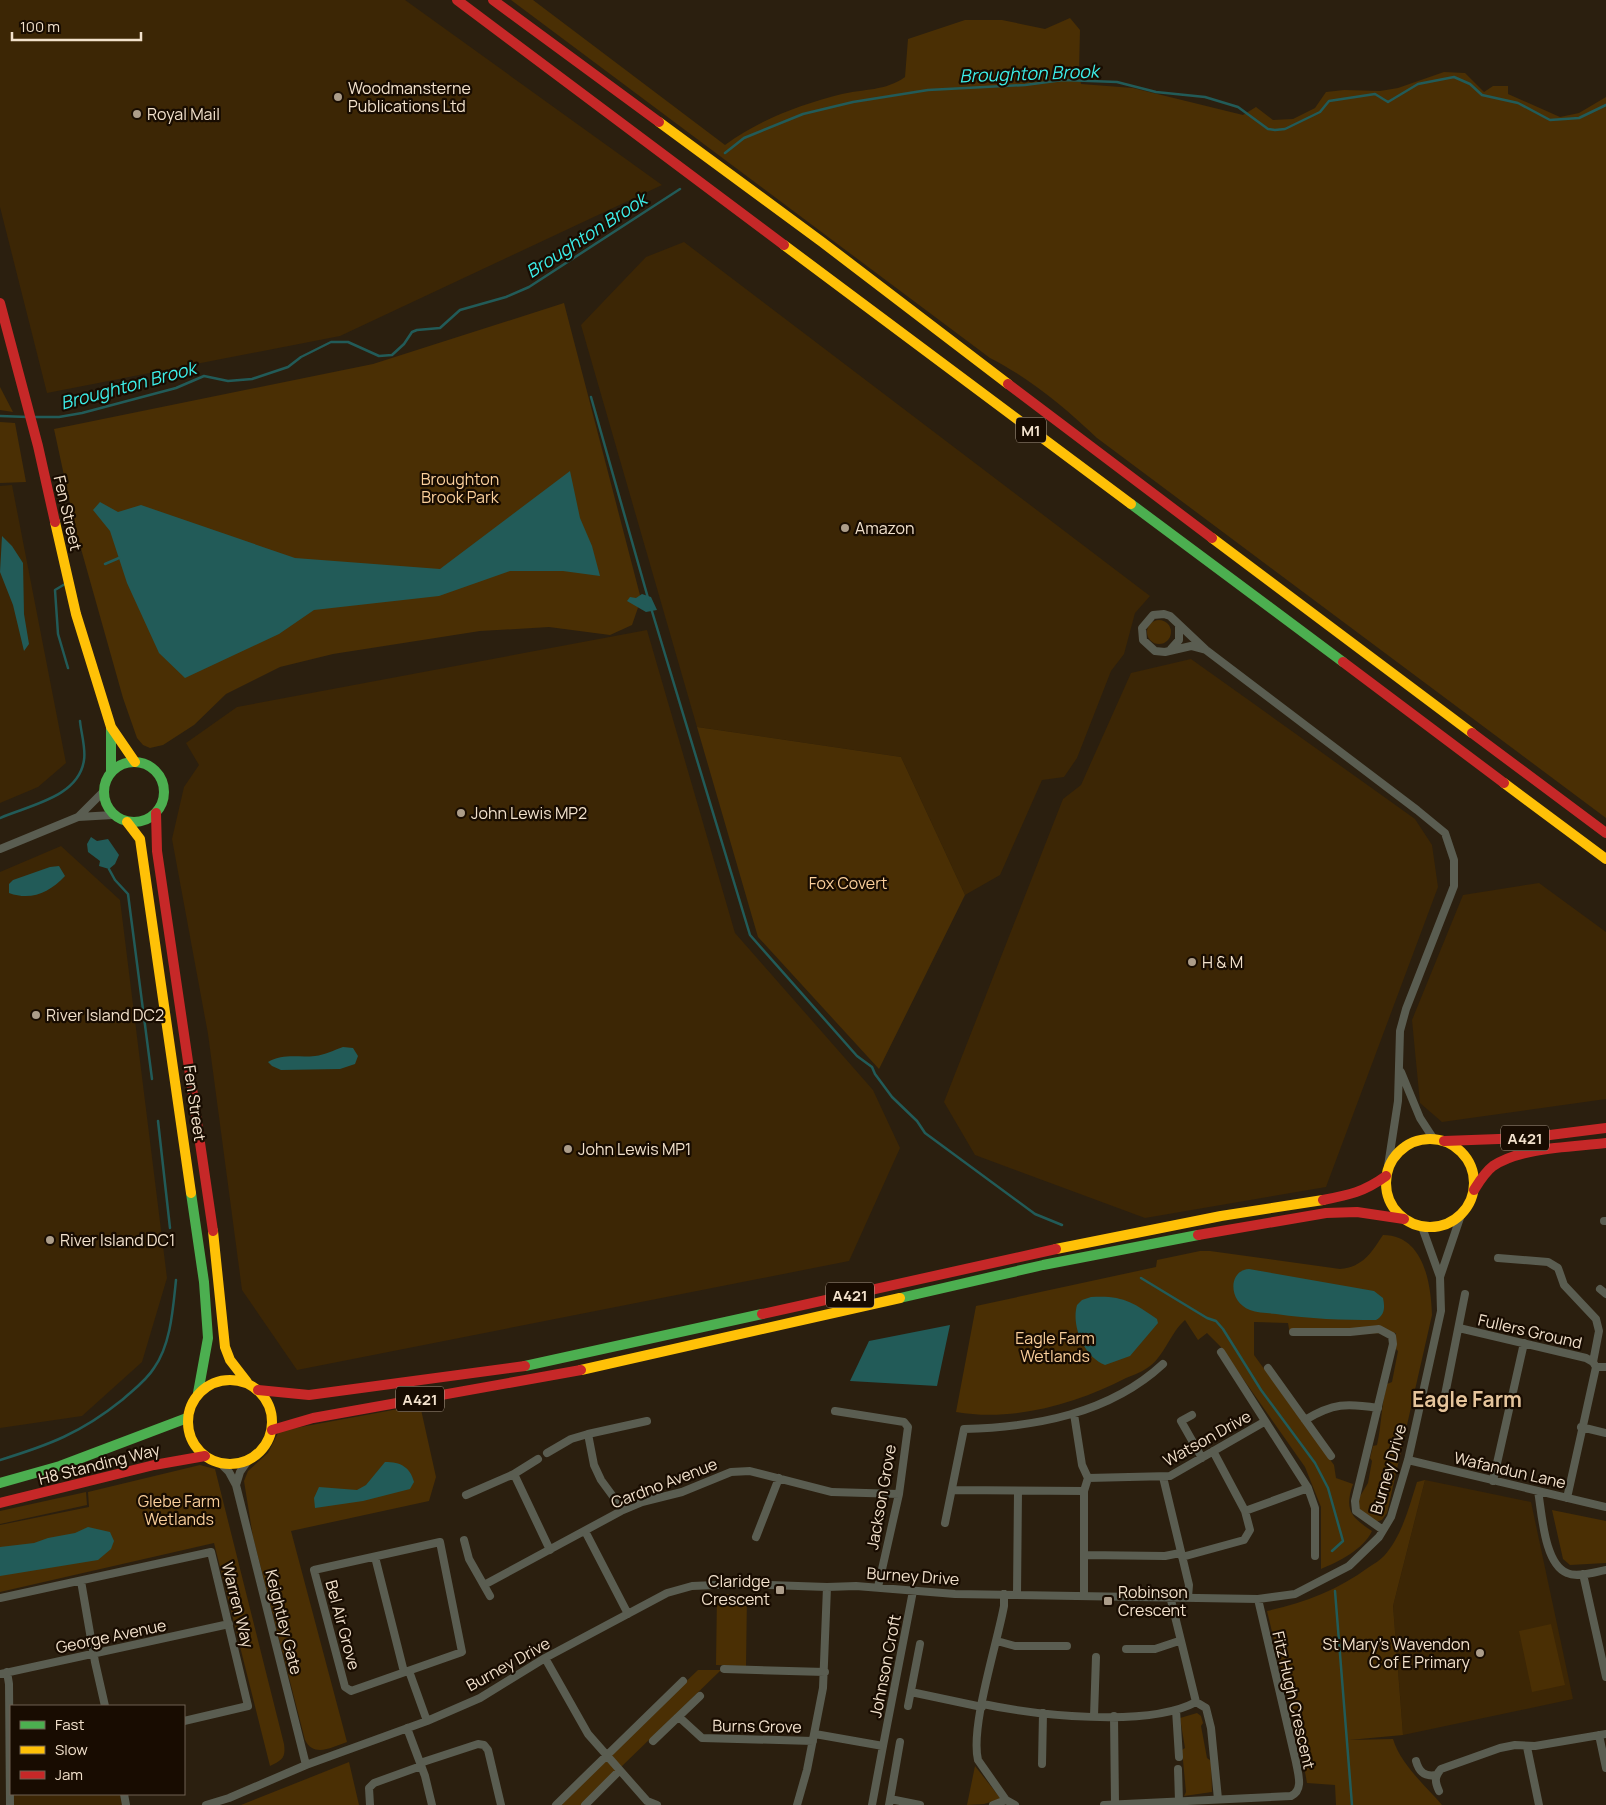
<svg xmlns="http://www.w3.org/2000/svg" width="1606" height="1805" viewBox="0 0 1606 1805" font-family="Manrope,sans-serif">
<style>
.built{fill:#3c2605}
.green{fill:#4a2f04}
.water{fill:#225b58}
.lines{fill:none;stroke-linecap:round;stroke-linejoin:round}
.stream{stroke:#225b58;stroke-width:2.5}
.street{stroke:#5a5d51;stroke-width:8}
.fast{stroke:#4caf50;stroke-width:10}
.slow{stroke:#ffc107;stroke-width:10}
.jam{stroke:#c62828;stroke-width:10}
.poi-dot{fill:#ac9d8a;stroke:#180c01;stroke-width:2}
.labels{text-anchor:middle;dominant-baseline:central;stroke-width:4.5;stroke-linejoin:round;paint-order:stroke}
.shield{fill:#180c01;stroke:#b1a18f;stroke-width:1}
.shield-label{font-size:15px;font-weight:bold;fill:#f2e1cc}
.poi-label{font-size:16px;fill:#f2e1cc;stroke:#180c01;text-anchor:start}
.park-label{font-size:16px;fill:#facf9b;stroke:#180c01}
.street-label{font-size:16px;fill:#f2e1cc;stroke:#180c01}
.water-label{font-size:18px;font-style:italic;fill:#3ceee9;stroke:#180c01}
.district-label{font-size:21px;font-weight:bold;fill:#e6c59c;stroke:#180c01}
</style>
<rect width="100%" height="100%" fill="#2b1f0f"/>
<path class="built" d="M0,0H405L662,185L340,336L47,393L0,207Z
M684,242L1150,596L1135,613L1124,654L1111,671L1077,758L1064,777L1042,780L1000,875L965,895L901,757L697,727L581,325L646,257Z
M12,485L66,763L38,787L0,803V486Z
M647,630L735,933L873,1090L900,1148L849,1261L297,1370L242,1290L208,1034L172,839L184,787L199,765L186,743L237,707Z
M1191,659L1415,819L1432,845L1438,887L1326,1187L1145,1218L975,1155L944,1102L1063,799L1081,785L1131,673Z
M61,846L120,900L167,1278L142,1362L82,1416L0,1428V872Z
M1539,883L1606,932V1099L1442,1122L1420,1103L1412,1020L1463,895Z
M1425,1480L1531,1502L1573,1699L1403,1735L1393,1606Z
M12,1794H120L122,1805H12Z"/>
<path class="green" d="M511,0H533L725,145C761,119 799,105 842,94C863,89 886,91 905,77L908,39L965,20H1002L1045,29L1070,18L1080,30L1079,72L1081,84L1133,88L1243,115L1256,107L1273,120L1293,119L1315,108L1326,92L1344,90L1380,91L1398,88L1444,72L1465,73L1484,92L1493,86H1508V94L1560,117L1579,113L1606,97V818L1097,438C1064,407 1031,379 990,358Z
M564,303L641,599L632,625L610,635L549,627L480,631L333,654L280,667L226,694L194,725L163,745L150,748L143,745L137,738L123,698L76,531L54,429L373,364Z
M0,387L13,412L0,410Z
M0,422L15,423L26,482L0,483Z
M1147 632a12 12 0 1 1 24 0a12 12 0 1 1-24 0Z
M697,727L901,757L965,895L879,1069L758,937Z
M1383,1235C1424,1235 1431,1284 1432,1315L1387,1513L1382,1520L1375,1522L1359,1509V1498L1368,1483L1372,1461L1370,1458L1373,1446L1377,1445C1382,1423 1381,1405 1387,1384L1392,1382L1398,1351L1395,1348L1396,1333L1290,1335L1288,1323L1254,1322V1355L1334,1465L1336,1478L1353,1484C1344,1510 1351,1517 1372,1531C1364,1549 1338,1562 1321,1569V1507L1305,1467L1220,1346L1207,1333L1198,1340L1185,1320C1171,1332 1164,1356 1150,1366C1144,1371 1134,1375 1126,1378C1076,1404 1013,1422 956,1412L976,1306L1156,1267L1157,1260L1200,1251H1210L1340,1269C1363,1267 1371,1253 1383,1235Z
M420,1405L436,1477L429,1501L291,1531L347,1742C332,1747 314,1758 305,1740L253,1537L244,1481L248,1471L268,1453L279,1431Z
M200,1465L215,1469L284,1744C286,1758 282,1760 270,1766L214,1543L0,1592V1525L89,1507L88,1492Z
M1425,1480L1393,1606L1403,1735L1349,1740L1393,1739C1401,1765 1425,1785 1442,1805H1336L1335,1785L1307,1783L1303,1761L1267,1611C1304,1603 1338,1590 1369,1567C1374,1564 1380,1560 1384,1556C1402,1536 1409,1507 1417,1482Z
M86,1492L87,1505L0,1524V1511Z
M1552,1510L1606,1521V1563L1570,1565L1563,1559Z
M717,1594L747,1595L746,1666L716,1665Z
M1551,1624L1565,1685L1532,1692L1519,1631Z
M698,1670H721L620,1768L608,1756Z
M1197,1713L1201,1716L1203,1723L1201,1726L1207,1758L1211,1761L1212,1792L1184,1796L1186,1792L1182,1750L1185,1748L1180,1718Z
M606,1759L617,1771L582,1805H558Z
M349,1762L359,1805H241Z
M975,1766L1001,1799L984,1804L967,1805Z"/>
<path class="water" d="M570,471L580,518L592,546L600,576L563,571H510L439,596L314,610L279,634L185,678L159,653L127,583L110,531L93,510L100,502L118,512L141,505L295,558L440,569Z
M2,536L12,546L23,563L24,614L29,644L24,651L13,605L0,572Z
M642,594L651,597L657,610L646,612L627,601L630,597L636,598Z
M91,837L97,841L108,839L119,855L115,864L109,869L99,866L100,861L88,852L87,844Z
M59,866L65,876C49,893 31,901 9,893V884L13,880L50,867Z
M343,1047L353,1048L358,1056L355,1064L340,1069L281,1070L272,1066L268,1062C284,1053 298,1058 315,1056C325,1055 334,1050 343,1047Z
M1249,1269L1374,1291L1383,1298C1385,1307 1385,1315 1376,1320C1342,1320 1310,1319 1276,1314C1268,1313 1257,1313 1250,1310C1228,1302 1228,1270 1249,1269Z
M1091,1297C1122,1295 1133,1302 1157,1319L1158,1323L1130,1356L1105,1365C1084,1357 1071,1326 1077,1305L1082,1300Z
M950,1325L937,1386L850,1381L869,1341Z
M385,1462C401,1462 410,1467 414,1482L410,1489L363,1501L315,1508L314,1498L319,1487L357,1490L366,1485Z
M88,1527L110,1532L114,1541L111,1549L98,1560L0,1576V1547L34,1543L48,1538L75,1533Z"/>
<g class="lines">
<path class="stream" d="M725,153L744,138L803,114L853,102L928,90L1025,85L1063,80L1117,82L1156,92L1205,97L1238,107L1268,129L1275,130L1285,129L1320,112L1329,101L1375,94L1388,102L1418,84L1454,77L1470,84L1482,95L1518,103L1550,120L1579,118L1606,105
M591,397L648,598
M0,416L28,417
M34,417H59L82,413L176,388L204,376L228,381L252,379L288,367L301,357L331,342H348L379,356L392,355L404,344L412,332L417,330L440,328L460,310L506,297L529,287L680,189
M105,564L119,558
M65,584L55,590L58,634L68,668
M651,608L750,935L857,1056L872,1067L875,1074L892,1097L917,1121L925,1133L1035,1214L1062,1225
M0,818C30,805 79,797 84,760C86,748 81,733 80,721
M109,869L115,880L128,894L152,1079
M158,1121L170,1228
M1141,1278L1207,1318L1216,1321L1223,1329L1261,1390L1315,1463L1328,1488L1343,1541L1332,1551
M0,1460C49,1445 81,1433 122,1400C133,1390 146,1381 154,1368C171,1344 173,1308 176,1280
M1335,1591L1352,1805"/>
<path class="street" d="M1171,649L1179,640V626
M1206,650L1191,646L1165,652L1155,651L1143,640L1142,628L1153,615L1164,614L1170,616L1206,650L1417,810L1445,833L1454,860V886L1406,1009L1400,1031L1398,1101L1388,1166
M78,817L103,792
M0,849L78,817L113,815
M1401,1072L1420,1118L1433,1138
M1604,1221H1606
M1422,1227L1440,1277
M1498,1258L1548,1262L1558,1268L1564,1285L1596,1319L1599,1331L1593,1362
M1600,1289L1606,1294
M1459,1328L1586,1358L1593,1362L1596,1367
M1293,1332H1350L1379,1329L1392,1336L1393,1344L1355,1501L1356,1511L1383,1530
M1221,1352L1308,1488L1315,1508V1556
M1268,1368L1331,1456
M1443,1405L1465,1294
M835,1411L904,1422L908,1427L899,1494L878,1587
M1074,1414L1082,1465L1088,1478
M1192,1415L1181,1421L1202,1458
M1305,1420C1333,1403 1347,1403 1378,1408
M1581,1427L1606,1433
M588,1434L647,1421
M547,1453L571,1439L588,1434L594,1465L601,1480L623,1510
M1408,1460L1606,1507
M220,1463L229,1472L236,1485L306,1765
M514,1474L550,1550
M1163,1477L1189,1585L1188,1597
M1493,1481L1524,1343
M236,1485L240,1472L249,1459
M952,1490L1084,1491
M1538,1491C1542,1513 1544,1564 1567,1573C1577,1578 1595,1572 1606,1570
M466,1495L514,1474L538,1459
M1567,1498L1596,1367H1606
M1245,1511L1308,1488
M945,1523L964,1429C1035,1427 1109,1414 1163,1364
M585,1531L628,1614
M756,1537L779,1478
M464,1540L469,1559L490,1596
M440,1542L462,1652L351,1691L345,1687L314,1570Z
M1084,1555L1165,1556L1180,1553
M375,1557L404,1672
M1182,1557L1244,1540L1250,1530L1245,1511L1213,1451
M1583,1574L1606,1677
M81,1581L95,1662L105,1706
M484,1585L623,1510L642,1502L682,1492L731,1472L750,1471L832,1492L899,1494
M1004,1594V1606C997,1644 970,1727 978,1760L1006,1800L1015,1805
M1017,1595L1018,1491
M1084,1596V1491L1088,1478L1170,1476L1264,1422
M1170,1596L1196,1702L1206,1708L1211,1728L1218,1799
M0,1598L211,1552L248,1706L184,1721
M997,1641L1015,1646H1067
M1126,1649H1155L1179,1641
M545,1658L588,1734L647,1801L657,1805
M724,1669L825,1672
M409,1671L427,1721
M7,1672L9,1684L10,1805
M0,1674L229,1624
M911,1692L982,1707
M983,1704C1035,1715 1148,1728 1196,1702
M908,1706L920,1644
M1176,1710L1179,1757
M1094,1716L1096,1657
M1114,1716L1115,1804
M679,1717L702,1738L813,1741
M407,1728L425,1776L432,1805
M815,1734L883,1746L913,1591
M1599,1735L1606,1768
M653,1741L700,1696
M1527,1747L1539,1805
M1416,1761C1419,1772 1425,1777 1436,1775
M420,1763L478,1744L484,1745L488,1750L501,1805
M1042,1764L1043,1713
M1178,1769L1179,1801
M1439,1791C1435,1782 1434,1777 1441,1769L1500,1748L1515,1745L1535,1746L1606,1734
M124,1794L126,1805
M890,1799L920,1805
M206,1805L229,1798L306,1765L427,1721L480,1698L545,1658L667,1593L692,1586L740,1584L827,1587L856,1586L955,1594L1258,1599L1295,1594L1349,1566L1379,1537L1391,1517L1408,1460L1441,1311L1440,1277L1461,1215
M370,1805L369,1788L374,1783L421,1766
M556,1805L683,1681
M585,1805L619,1771
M797,1805L807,1770L823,1688L827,1587
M872,1805L883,1746
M889,1805L900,1742
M993,1805L1006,1800
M1104,1805L1291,1796C1304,1790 1298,1774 1296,1762L1258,1599"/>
<path class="fast" d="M1131,504L1343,662
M111,728V772
M104 792a30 30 0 1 1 60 0a30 30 0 1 1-60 0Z
M191,1193L204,1282L208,1338L198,1393
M900,1298L1043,1265L1198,1235
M525,1366L762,1314
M0,1483L60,1466L187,1418"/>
<path class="slow" d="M659,122L822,242L1008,384
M784,245L1131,504
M55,522L76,614L111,727L135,762
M1212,538L1472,733
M1504,783L1606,859
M127,822L140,839L191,1193
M1386 1183a44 44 0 1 1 88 0a44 44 0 1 1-88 0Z
M213,1231L225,1347L230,1360L247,1382
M1056,1249L1221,1216L1323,1200
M581,1370L900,1298
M188 1422a42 42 0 1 1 84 0a42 42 0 1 1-84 0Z"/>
<path class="jam" d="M457,0L784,245
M493,0L659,122
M0,303L38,446L55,522
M1008,384L1212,538
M1343,662L1504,783
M1472,733L1606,833
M156,813L157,851L213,1231
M1444,1141L1526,1138L1606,1128
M1474,1190C1479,1182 1485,1172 1493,1166C1521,1147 1573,1147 1606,1143
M1323,1200C1349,1195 1364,1192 1386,1176
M1198,1235L1326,1213L1357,1212L1404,1219
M762,1314L1056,1249
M258,1390L309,1395L525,1366
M272,1430L313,1418L581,1370
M0,1503L154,1465L205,1456"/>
</g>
<g class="poi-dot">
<circle cx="338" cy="97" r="5"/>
<circle cx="137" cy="114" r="5"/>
<circle cx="845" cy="528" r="5"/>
<circle cx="461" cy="813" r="5"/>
<circle cx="1192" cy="962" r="5"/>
<circle cx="36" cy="1015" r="5"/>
<circle cx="568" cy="1149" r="5"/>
<circle cx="50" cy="1240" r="5"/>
<rect x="775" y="1585" width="10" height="10" rx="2.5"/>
<rect x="1103" y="1596" width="10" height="10" rx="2.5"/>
<circle cx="1480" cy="1653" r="5"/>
</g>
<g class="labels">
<g class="shield">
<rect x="1016" y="417.5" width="30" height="25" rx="4"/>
<rect x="1501" y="1125.5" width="48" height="25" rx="4"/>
<rect x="826" y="1282.5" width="48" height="25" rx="4"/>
<rect x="396" y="1386.5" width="48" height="25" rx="4"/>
</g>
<g class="shield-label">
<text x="1031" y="430">M1</text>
<text x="1525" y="1138">A421</text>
<text x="850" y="1295">A421</text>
<text x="420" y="1399">A421</text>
</g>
<g class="poi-label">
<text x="348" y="88">Woodmansterne<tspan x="348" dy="18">Publications Ltd</tspan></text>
<text x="147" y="114">Royal Mail</text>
<text x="855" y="528">Amazon</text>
<text x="471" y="813">John Lewis MP2</text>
<text x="1202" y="962">H &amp; M</text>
<text x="46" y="1015">River Island DC2</text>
<text x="578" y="1149">John Lewis MP1</text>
<text x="60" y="1240">River Island DC1</text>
<text x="770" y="1581" text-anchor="end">Claridge<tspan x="770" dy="18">Crescent</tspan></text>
<text x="1118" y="1592">Robinson<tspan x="1118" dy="18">Crescent</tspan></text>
<text x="1470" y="1644" text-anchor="end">St Mary's Wavendon<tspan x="1470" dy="18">C of E Primary</tspan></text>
</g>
<g class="park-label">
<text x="460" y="479">Broughton<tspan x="460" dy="18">Brook Park</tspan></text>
<text x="848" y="883">Fox Covert</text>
<text x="1055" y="1338">Eagle Farm<tspan x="1055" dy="18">Wetlands</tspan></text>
<text x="179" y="1501">Glebe Farm<tspan x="179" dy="18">Wetlands</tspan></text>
</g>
<g class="street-label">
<text transform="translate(68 513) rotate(77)">Fen Street</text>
<text transform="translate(195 1103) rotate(82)">Fen Street</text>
<text transform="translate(1530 1331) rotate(13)">Fullers Ground</text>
<text transform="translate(1207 1438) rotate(-29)">Watson Drive</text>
<text transform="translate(99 1464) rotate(-14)">H8 Standing Way</text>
<text transform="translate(1388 1469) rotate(-74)">Burney Drive</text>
<text transform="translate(1510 1470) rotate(13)">Wafandun Lane</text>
<text transform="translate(664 1483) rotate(-21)">Cardno Avenue</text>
<text transform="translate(881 1497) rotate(-80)">Jackson Grove</text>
<text transform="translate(913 1576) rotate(4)">Burney Drive</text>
<text transform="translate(238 1605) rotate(76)">Warren Way</text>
<text transform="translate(284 1622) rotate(76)">Keightley Gate</text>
<text transform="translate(343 1625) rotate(75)">Bel Air Grove</text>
<text transform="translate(111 1636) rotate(-12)">George Avenue</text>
<text transform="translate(508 1664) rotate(-29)">Burney Drive</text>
<text transform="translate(885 1666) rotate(-79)">Johnson Croft</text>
<text transform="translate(1294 1700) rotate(77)">Fitz Hugh Crescent</text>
<text transform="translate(757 1726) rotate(1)">Burns Grove</text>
</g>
<g class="water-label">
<text transform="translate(1029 73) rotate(-2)">Broughton Brook</text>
<text transform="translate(586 235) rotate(-33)">Broughton Brook</text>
<text transform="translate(128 385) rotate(-15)">Broughton Brook</text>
</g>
<g class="district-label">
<text x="1467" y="1399">Eagle Farm</text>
</g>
</g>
<rect x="10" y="1705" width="175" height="90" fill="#180c01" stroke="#6f6152"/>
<rect x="20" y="1721" width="25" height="8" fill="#4caf50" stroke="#6f6152"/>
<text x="55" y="1730" font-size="15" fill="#f2e1cc">Fast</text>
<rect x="20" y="1746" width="25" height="8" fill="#ffc107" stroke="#6f6152"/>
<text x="55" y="1755" font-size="15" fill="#f2e1cc">Slow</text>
<rect x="20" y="1771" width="25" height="8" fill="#c62828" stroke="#6f6152"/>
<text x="55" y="1780" font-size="15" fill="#f2e1cc">Jam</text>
<path d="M12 32v8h129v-8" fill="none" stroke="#f2e1cc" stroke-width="2.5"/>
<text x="20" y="32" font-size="15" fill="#f2e1cc" stroke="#180c01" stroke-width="4" paint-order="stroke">100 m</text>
</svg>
